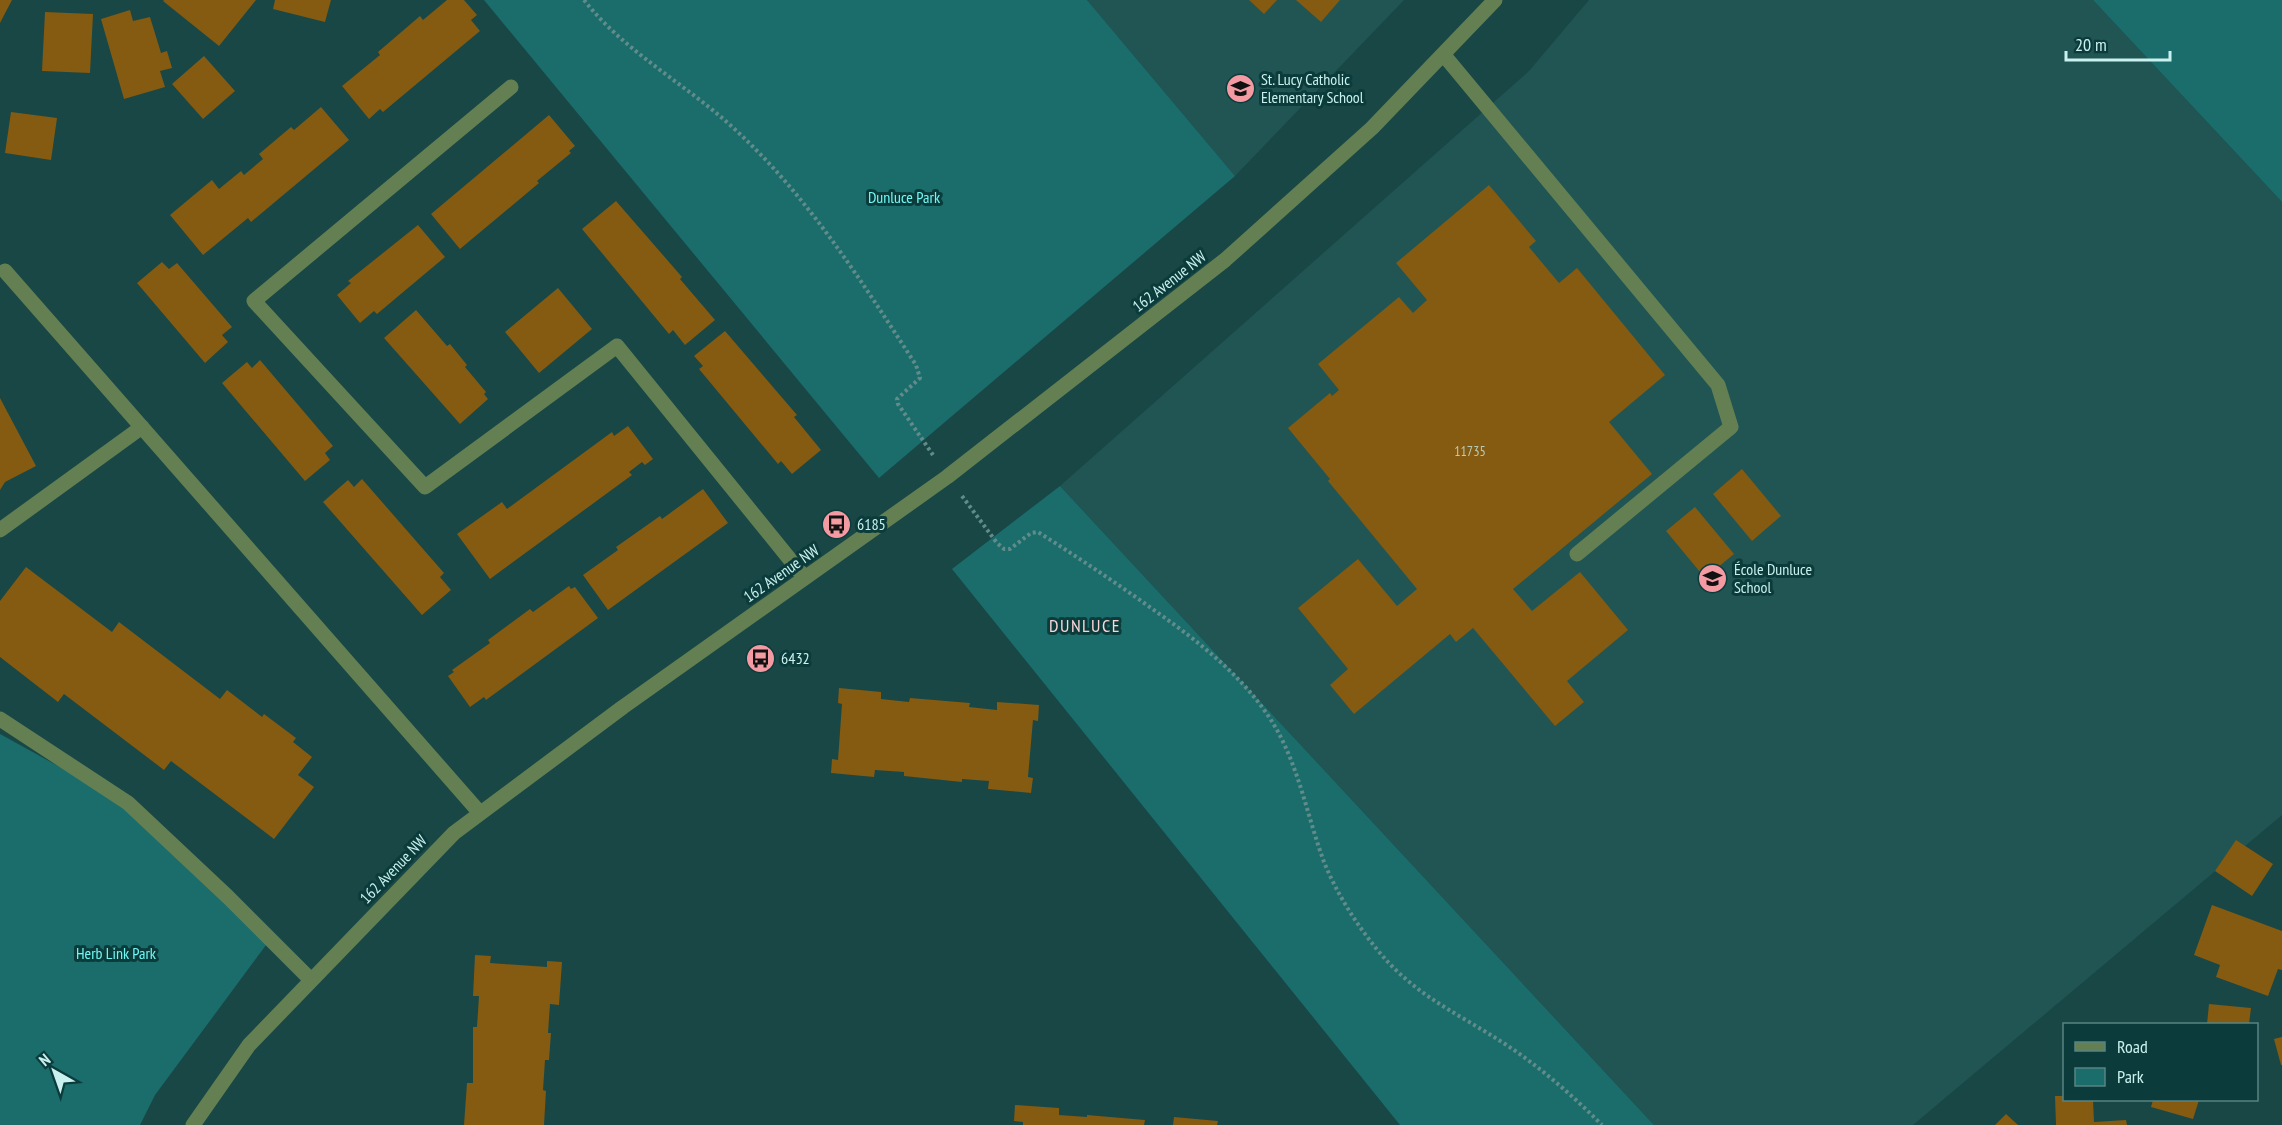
<svg xmlns="http://www.w3.org/2000/svg" width="2282" height="1125" viewBox="0 0 2282 1125" font-family="'PT Sans Narrow',sans-serif">
<style>
.built{fill:#205554}
.green{fill:#1b6d6c}
.building{fill:#855a11}
.lines{fill:none;stroke-linecap:round;stroke-linejoin:round}
.path{stroke:#608c8b;stroke-width:4;stroke-dasharray:3 3;stroke-linecap:butt}
.minor{stroke:#648052;stroke-width:15}
.labels{text-anchor:middle;dominant-baseline:central;stroke-width:6;stroke-linejoin:round;paint-order:stroke}
.number-label{font-size:14px;fill:#b8cbb8}
.poi-label{font-size:16px;fill:#c9f1ef;stroke:#0b3c3b;text-anchor:start}
.park-label{font-size:16px;fill:#71f8f5;stroke:#0b3c3b}
.street-label{font-size:16px;fill:#c9f1ef;stroke:#0b3c3b}
.neighbourhood-label{font-size:18px;letter-spacing:1.5px;fill:#fad6d8;stroke:#0b3c3b}
</style>
<rect width="100%" height="100%" fill="#184746"/>
<path class="built" d="M1087,0H1404L1235,176Z
M1589,0H2093L2282,202V815L1913,1125H1654L1060,486L1529,71Z"/>
<path class="green" d="M484,0H1087L1235,176L879,478Z
M2093,0H2282V202Z
M1060,486L1654,1125H1400L952,569Z
M0,734L116,798L272,937L155,1095L140,1125H0Z"/>
<path class="building" d="M0,0H12L0,23Z
M164,0H256L219,46L163,1Z
M275,0H331L325,22L273,9Z
M447,0H464L477,15L471,20L480,31L383,112L380,109L369,119L342,86L380,55L378,52L420,16L423,20Z
M1249,0H1277L1264,14Z
M1296,0H1340L1321,22Z
M130,10L133,21L150,17L161,53L167,51L172,68L160,71L165,87L124,99L101,19Z
M45,12L93,14L90,73L42,71Z
M204,56L235,91L203,119L172,84Z
M321,107L349,140L251,222L248,218L203,255L170,215L212,180L219,189L241,171L244,175L263,159L259,154L291,127L294,130Z
M11,112L57,118L51,160L5,153Z
M549,115L575,146L569,151L571,153L537,181L539,183L460,249L431,214Z
M1489,185L1536,241L1529,247L1559,283L1577,268L1665,375L1609,422L1652,474L1513,589L1532,611L1580,572L1628,630L1567,681L1584,702L1555,726L1473,628L1456,642L1450,634L1354,714L1330,685L1348,669L1298,608L1358,559L1397,606L1417,589L1328,481L1330,479L1288,428L1330,393L1332,396L1339,390L1318,364L1399,297L1413,313L1427,300L1396,263Z
M616,201L682,277L680,279L715,320L685,345L673,330L669,334L582,229Z
M418,225L445,257L377,314L374,311L360,323L337,295L351,283L348,281Z
M162,262L169,269L177,263L232,327L222,335L228,342L205,363L137,283Z
M558,288L592,329L539,373L505,332Z
M416,310L447,346L450,344L467,365L465,367L486,392L484,394L488,399L460,424L384,338Z
M725,331L797,415L794,417L821,450L792,474L781,461L778,464L699,369L703,366L694,356Z
M260,360L333,446L325,453L330,460L305,481L222,383L247,362L252,368Z
M0,398L36,466L5,482L0,490Z
M628,426L653,459L645,465L642,462L629,472L632,475L490,579L457,534L502,502L507,509L612,432L614,436Z
M1742,469L1781,516L1752,541L1713,494Z
M362,479L444,573L440,577L451,590L422,615L323,502L348,480L354,487Z
M703,489L728,523L608,610L583,575L618,550L616,547L660,516L662,519Z
M1695,507L1734,554L1705,578L1666,531Z
M26,567L112,632L119,622L220,699L227,690L262,717L264,714L296,738L293,742L312,757L298,775L314,787L274,839L171,761L164,770L64,694L58,702L0,657V601Z
M569,586L571,589L575,587L598,618L486,700L484,697L470,707L448,676L454,672L452,670L490,643L488,640L530,609L533,612Z
M839,688L881,692V699L909,702L910,698L970,703L969,707L997,710V702L1039,705L1038,721L1033,720L1028,777L1033,778L1031,793L988,789L989,781L962,779V782L904,776V772L875,770L874,777L831,773L832,759L838,760L842,704L838,703Z
M2236,840L2273,864L2252,896L2215,871Z
M2212,905L2282,931V970L2278,969L2268,996L2216,977L2220,965L2194,955Z
M475,955L491,956L490,963L547,967V961L562,962L559,1005L550,1004L548,1033H551L549,1060H545L543,1090L546,1091L544,1125H464L467,1083H473V1027H477L479,996H473Z
M2209,1004L2251,1008L2249,1024H2207Z
M2282,1037V1065H2281L2274,1039Z
M2055,1096H2064V1100H2093L2094,1122L2126,1120L2127,1125H2056Z
M2153,1100H2199L2193,1119L2151,1107Z
M1015,1105L1059,1108V1115L1087,1117V1115L1145,1120L1144,1125H1023V1122L1014,1121Z
M2006,1114L2018,1125H1995Z
M1174,1117L1218,1121L1217,1125H1173Z"/>
<g class="lines">
<path class="path" d="M584,0C623,50 682,82 729,124C806,193 860,279 916,365L920,378L897,399L898,404L933,455
M962,496L997,543L1004,549H1010L1031,533L1038,532C1074,555 1109,578 1144,603C1197,640 1258,685 1285,746C1302,783 1310,824 1324,862C1336,892 1355,922 1375,947C1413,995 1456,1012 1505,1044C1540,1067 1572,1095 1602,1125"/>
<path class="minor" d="M1443,54L1718,385L1731,427L1577,554
M511,87L254,301L425,487L617,346L805,578
M5,271L480,813
M0,530L142,427
M0,719L128,803L228,897L311,980
M193,1125L249,1045L454,833L623,707L947,477L1225,260L1372,128L1495,0"/>
</g>
<defs>
<symbol id="school-disc" viewBox="-11 -11 22 22"><circle r="9.5" fill="#f49aa3" stroke="#0b3c3b"/><path d="M0-5L7-2L0 1L-7-2ZM-4 1L0 2.5L4 1V4Q0 6-4 4Z" fill="#111"/></symbol>
<symbol id="bus-disc" viewBox="-11 -11 22 22"><circle r="9.5" fill="#f49aa3" stroke="#0b3c3b"/><path d="M-5-6H5V4H4V6H2V4H-2V6H-4V4H-5ZM-3.5-4V0h7V-4ZM-3.5 1.2v1.5H-2V1.2ZM2 1.2v1.5H3.5V1.2Z" fill="#111"/></symbol>
</defs>
<g fill-rule="evenodd">
<use href="#school-disc" x="1224" y="72" width="33" height="33"/>
<use href="#bus-disc" x="820" y="508" width="33" height="33"/>
<use href="#school-disc" x="1696" y="562" width="33" height="33"/>
<use href="#bus-disc" x="744" y="642" width="33" height="33"/>
</g>
<g class="labels">
<g class="number-label">
<text x="1470" y="451">11735</text>
</g>
<g class="poi-label">
<text x="1261" y="79">St. Lucy Catholic<tspan x="1261" dy="18">Elementary School</tspan></text>
<text x="857" y="524">6185</text>
<text x="1734" y="569">École Dunluce<tspan x="1734" dy="18">School</tspan></text>
<text x="781" y="658">6432</text>
</g>
<g class="park-label">
<text x="904" y="197">Dunluce Park</text>
<text x="116" y="953">Herb Link Park</text>
</g>
<g class="street-label">
<text transform="translate(1169 281) rotate(-38)">162 Avenue NW</text>
<text transform="translate(781 573) rotate(-35)">162 Avenue NW</text>
<text transform="translate(393 869) rotate(-46)">162 Avenue NW</text>
</g>
<g class="neighbourhood-label">
<text x="1085" y="625">DUNLUCE</text>
</g>
</g>
<rect x="2063" y="1023" width="195" height="78" fill="#0b3c3b" stroke="#578483" stroke-width="1.5"/>
<rect x="2075" y="1042" width="30" height="9" fill="#648052" stroke="#578483" stroke-width="1.5"/>
<text x="2117" y="1053" font-size="18" fill="#c9f1ef">Road</text>
<rect x="2075" y="1068" width="30" height="18" fill="#1b6d6c" stroke="#578483" stroke-width="1.5"/>
<text x="2117" y="1083" font-size="18" fill="#c9f1ef">Park</text>
<g transform="translate(54 1071) rotate(320)" stroke="#0b3c3b" stroke-width="4.5" paint-order="stroke">
<path d="M0-4.5L10 22L0 15L-10 22Z" fill="#c9f1ef"/>
<text y="-9" font-size="16" font-weight="bold" text-anchor="middle" fill="#c9f1ef">N</text>
</g>
<path d="M2066 51v9h104v-9" fill="none" stroke="#c9f1ef" stroke-width="3"/>
<text x="2075" y="51" font-size="18" fill="#c9f1ef" stroke="#0b3c3b" stroke-width="4.5" paint-order="stroke">20 m</text>
</svg>
